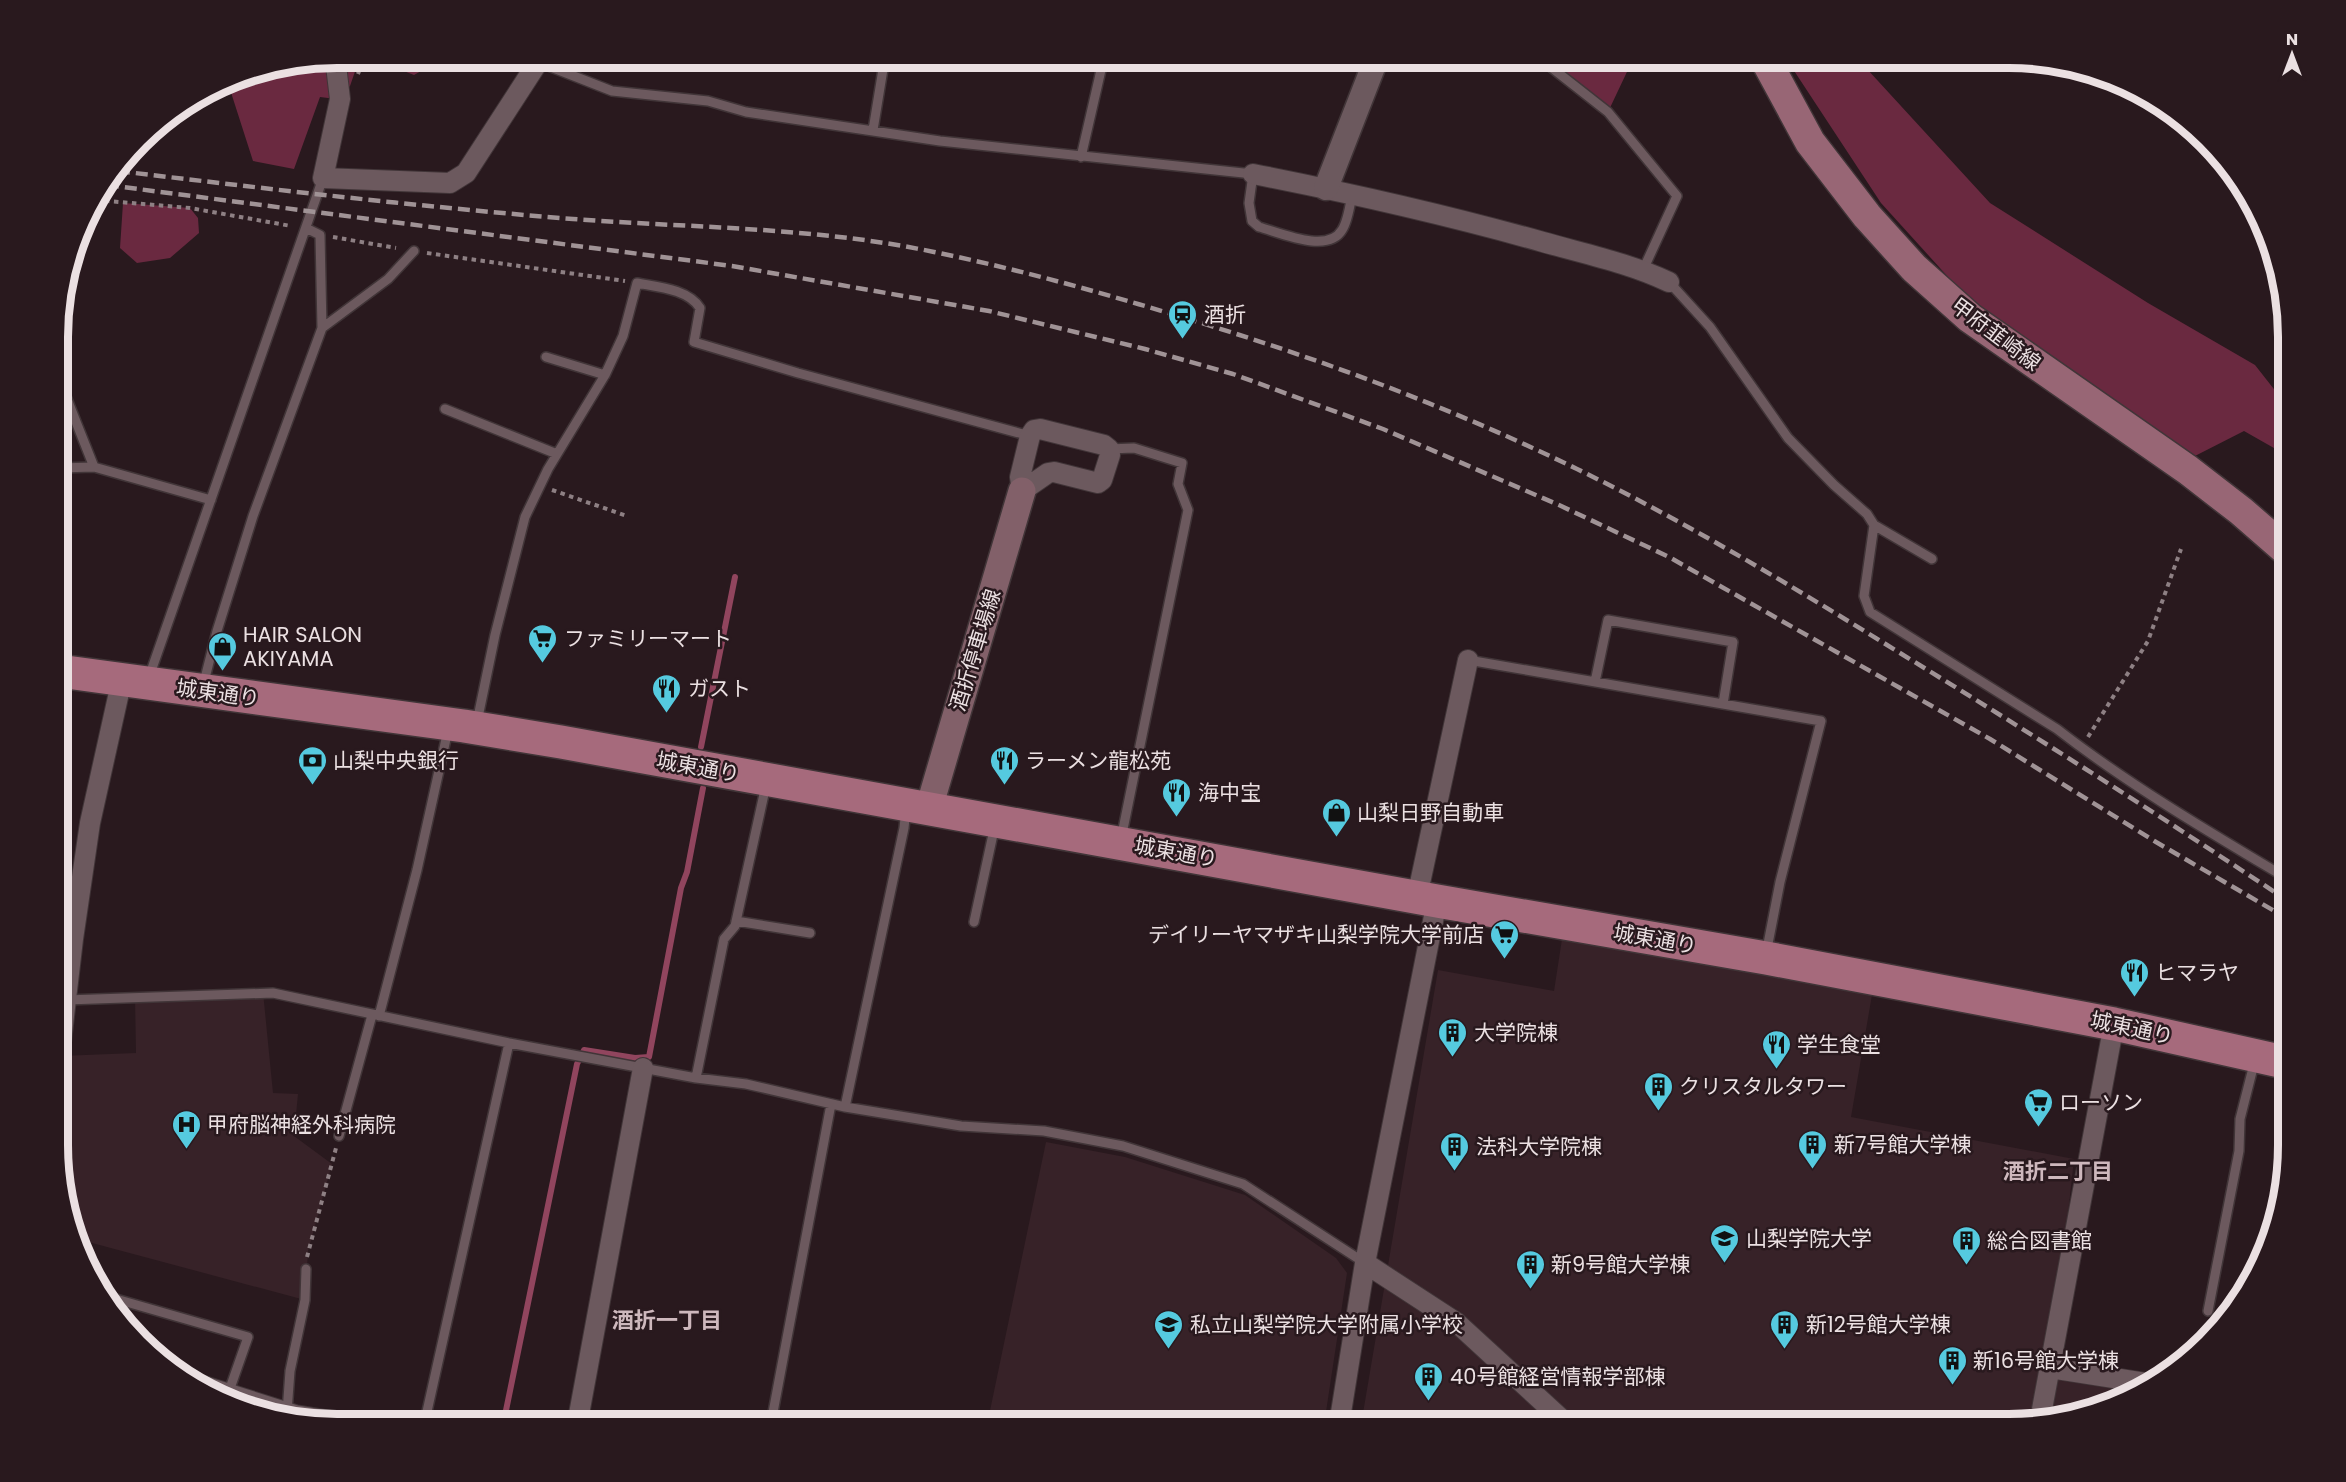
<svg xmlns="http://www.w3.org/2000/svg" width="2346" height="1482" viewBox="0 0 2346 1482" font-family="Poppins,'Noto Sans JP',sans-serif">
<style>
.built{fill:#372228}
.green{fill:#6a2940}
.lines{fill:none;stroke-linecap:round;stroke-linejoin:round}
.stream{stroke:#91455e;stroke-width:6}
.service-casing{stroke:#413538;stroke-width:12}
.minor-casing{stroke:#413538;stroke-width:22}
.tertiary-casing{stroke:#413538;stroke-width:27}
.secondary-casing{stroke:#413538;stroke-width:30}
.primary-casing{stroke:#413538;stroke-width:33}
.trunk-casing{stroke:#413538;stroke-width:36}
.path{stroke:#8e8084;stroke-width:4;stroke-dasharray:4.5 4.5;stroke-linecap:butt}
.service{stroke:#6c595e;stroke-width:9}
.minor{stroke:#6c595e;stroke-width:20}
.tertiary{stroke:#6c595e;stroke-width:24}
.secondary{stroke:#826069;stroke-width:27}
.primary{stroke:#986675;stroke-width:30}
.trunk{stroke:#a66a7c;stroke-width:33}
.rail{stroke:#a09396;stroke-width:4.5;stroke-dasharray:12 6;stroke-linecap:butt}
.labels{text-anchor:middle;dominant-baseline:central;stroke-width:5;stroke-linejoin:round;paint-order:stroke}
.poi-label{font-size:21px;fill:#ebe0e2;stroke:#29191e;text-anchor:start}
.street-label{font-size:21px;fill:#ebe0e2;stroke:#29191e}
.neighbourhood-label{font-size:22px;font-weight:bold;fill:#ceb8bd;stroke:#29191e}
.rim{fill:none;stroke:#ebe0e2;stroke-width:8}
</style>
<rect width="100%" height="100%" fill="#29191e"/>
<path class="built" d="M1562,939L1873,989L1851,1117L2074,1159L2051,1368L2149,1388L2027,1424L1361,1425L1438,970L1554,991Z
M263,992L273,1093L298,1094L294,1136L332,1164L308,1251L305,1300L81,1240L59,1181L60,1056L136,1053L135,998Z
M1046,1142L1125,1157L1245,1195L1336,1258L1347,1273L1324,1425H987Z"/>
<path class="green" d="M337,57H360L350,86L336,99L320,97L294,169L253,161L227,80Z
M368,57H446L414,75Z
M1538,57H1634L1608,112Z
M1785,57H1856L1990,203L2148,303L2255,365L2288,407V456L2244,431L2191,458L1978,310L1881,203Z
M123,203L190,208L198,218L199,233L170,258L137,263L120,248Z"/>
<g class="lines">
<path class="stream" d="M701,747L735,577
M503,1425L577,1064L584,1050L635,1058L649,1057L681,888L687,872L703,788"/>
<defs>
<path id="service" d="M1538,57L1608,112L1677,196L1643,270
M538,62L612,91L708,101L746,112L940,141L1253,174L1249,203L1252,221L1259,227C1281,233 1328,254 1342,230C1348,221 1350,205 1352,194
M873,130L885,57
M1081,157L1104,57
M1669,282L1710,327L1788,438L1834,485L1867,514L1874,525L1864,596L1870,612L2057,729C2129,785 2211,833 2288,879
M322,328L388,279L414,251
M546,357L605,375
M59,379L94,467L211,500
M445,409L557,454
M1109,449L1134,448L1182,463L1178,484L1188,510L1121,839
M59,468L94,467
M1874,525L1932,559
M1468,660L1821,721L1780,882L1766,954
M149,677L323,178
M1595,682L1608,620L1733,642L1723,704
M203,686L217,631L253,516L322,328L320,235L306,228
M477,722L495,635L525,517L548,469L605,375L623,336L637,283C658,287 688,289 700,308L694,342L798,373L1030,436
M736,921L810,933
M974,922L995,825
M66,1000L273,993L509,1043L696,1078L746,1084L845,1107L961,1126L1044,1131L1123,1146L1243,1184L1365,1263
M379,1016L417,870L448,730
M696,1078L724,939L735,926L766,785
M845,1107L904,828L906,809
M339,1136L372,1015
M102,1295L248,1337L228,1394
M2208,1311L2239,1151L2240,1119L2255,1060
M287,1412L290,1371L305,1300L306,1269
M771,1423L831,1104
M424,1425L509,1043"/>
<path id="minor" d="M335,57L340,99L323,178L450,183L466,173L538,62L536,57
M1253,174C1350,193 1447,215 1543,242C1585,254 1629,263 1669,282
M1040,429L1104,445L1109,449L1110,455L1102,480L1098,483L1054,472L1048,473L1022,491L1020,477L1030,436L1034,430Z
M1417,897L1468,660
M59,1059L73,939L90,823L122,679
M1365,1263L1457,1323L1568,1425
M2050,1368L2152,1384
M188,1381L295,1415L356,1425
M2040,1420L2114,1024
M577,1425L643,1068
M1339,1425L1365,1263L1437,901"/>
<path id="tertiary" d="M1326,188L1377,57"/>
<path id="secondary" d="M929,808L1022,491"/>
<path id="primary" d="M1764,57L1810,142L1867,216L1914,268L1970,318L2188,470L2241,511L2288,552"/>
<path id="trunk" d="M59,671L464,726L561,742L1437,901L1766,958L2114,1024L2288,1063"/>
</defs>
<use href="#service" class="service-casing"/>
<use href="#minor" class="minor-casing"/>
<use href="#tertiary" class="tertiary-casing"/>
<use href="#secondary" class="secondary-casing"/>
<use href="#primary" class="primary-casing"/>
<use href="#trunk" class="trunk-casing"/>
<path class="path" d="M358,74L364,57
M96,200L190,208L291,226
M333,237L396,248
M427,253L625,281
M552,490L627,516
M2088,737L2148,641L2181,549
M2285,956L2288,961
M307,1257L336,1148"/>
<use href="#service" class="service"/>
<use href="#minor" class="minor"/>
<use href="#tertiary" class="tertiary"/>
<use href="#secondary" class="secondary"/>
<use href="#primary" class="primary"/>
<use href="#trunk" class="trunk"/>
<path class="rail" d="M118,171C269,189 421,207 573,219C693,228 816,227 934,252C1023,270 1109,295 1195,321C1326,361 1454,409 1577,469C1694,526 1803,593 1913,661C2040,739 2165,819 2288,901
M107,185L732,266L989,311L1145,349L1233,374L1383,429L1559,505L1669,557L1990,739L2156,842L2288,919"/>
</g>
<defs>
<symbol id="station-pin" viewBox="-11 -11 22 30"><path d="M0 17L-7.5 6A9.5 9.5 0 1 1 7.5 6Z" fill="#55cadf" stroke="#29191e"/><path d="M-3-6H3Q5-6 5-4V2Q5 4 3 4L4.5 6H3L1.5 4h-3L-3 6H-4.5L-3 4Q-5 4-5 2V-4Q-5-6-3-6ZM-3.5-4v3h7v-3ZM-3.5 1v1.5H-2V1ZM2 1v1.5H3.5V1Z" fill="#111"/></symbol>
<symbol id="supermarket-pin" viewBox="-11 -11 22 30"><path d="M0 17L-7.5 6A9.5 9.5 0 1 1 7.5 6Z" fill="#55cadf" stroke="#29191e"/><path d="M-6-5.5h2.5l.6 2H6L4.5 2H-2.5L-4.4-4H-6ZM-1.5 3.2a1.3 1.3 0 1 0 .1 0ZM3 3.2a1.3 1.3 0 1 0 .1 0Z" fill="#111"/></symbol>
<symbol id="shop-pin" viewBox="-11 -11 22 30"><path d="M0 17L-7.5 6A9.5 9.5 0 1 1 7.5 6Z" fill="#55cadf" stroke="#29191e"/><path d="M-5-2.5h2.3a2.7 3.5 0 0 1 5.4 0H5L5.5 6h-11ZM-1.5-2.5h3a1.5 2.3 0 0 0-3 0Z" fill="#111"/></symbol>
<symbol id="restaurant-pin" viewBox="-11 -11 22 30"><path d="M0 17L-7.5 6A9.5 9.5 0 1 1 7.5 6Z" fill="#55cadf" stroke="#29191e"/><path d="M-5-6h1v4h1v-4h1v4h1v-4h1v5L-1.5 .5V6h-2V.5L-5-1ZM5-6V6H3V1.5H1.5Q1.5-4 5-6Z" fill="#111"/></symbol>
<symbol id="bank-pin" viewBox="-11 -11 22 30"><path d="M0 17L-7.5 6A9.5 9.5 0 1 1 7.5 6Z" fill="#55cadf" stroke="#29191e"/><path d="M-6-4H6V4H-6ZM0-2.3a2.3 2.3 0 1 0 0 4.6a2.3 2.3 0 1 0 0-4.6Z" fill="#111"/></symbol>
<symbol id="building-pin" viewBox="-11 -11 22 30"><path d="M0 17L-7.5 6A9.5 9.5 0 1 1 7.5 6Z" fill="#55cadf" stroke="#29191e"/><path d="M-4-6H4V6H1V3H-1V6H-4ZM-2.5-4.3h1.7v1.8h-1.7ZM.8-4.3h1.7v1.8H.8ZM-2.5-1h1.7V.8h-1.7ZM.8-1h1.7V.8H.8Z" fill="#111"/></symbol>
<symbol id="hospital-pin" viewBox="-11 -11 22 30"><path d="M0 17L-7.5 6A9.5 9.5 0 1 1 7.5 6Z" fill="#55cadf" stroke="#29191e"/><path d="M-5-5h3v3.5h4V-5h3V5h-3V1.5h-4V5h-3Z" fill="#111"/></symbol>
<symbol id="university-pin" viewBox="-11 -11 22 30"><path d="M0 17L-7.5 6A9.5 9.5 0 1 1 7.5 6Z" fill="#55cadf" stroke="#29191e"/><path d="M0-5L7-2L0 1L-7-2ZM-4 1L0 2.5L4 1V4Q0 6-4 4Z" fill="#111"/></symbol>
<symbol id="school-pin" viewBox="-11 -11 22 30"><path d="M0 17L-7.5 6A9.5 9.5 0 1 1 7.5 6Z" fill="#55cadf" stroke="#29191e"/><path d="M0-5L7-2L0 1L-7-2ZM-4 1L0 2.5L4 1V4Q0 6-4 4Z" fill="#111"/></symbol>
</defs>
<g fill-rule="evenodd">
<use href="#station-pin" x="1166" y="298" width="33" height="45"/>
<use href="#supermarket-pin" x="526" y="622" width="33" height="45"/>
<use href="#shop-pin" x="206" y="630" width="33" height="45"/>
<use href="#restaurant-pin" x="650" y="672" width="33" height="45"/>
<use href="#bank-pin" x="296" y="744" width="33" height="45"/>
<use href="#restaurant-pin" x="988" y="744" width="33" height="45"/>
<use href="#restaurant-pin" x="1160" y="776" width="33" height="45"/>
<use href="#shop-pin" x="1320" y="796" width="33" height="45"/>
<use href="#supermarket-pin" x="1488" y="918" width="33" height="45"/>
<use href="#restaurant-pin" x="2118" y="956" width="33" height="45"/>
<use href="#building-pin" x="1436" y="1016" width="33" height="45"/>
<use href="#restaurant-pin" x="1760" y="1028" width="33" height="45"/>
<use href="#building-pin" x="1642" y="1070" width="33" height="45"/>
<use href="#supermarket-pin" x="2022" y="1086" width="33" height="45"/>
<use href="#hospital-pin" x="170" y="1108" width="33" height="45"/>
<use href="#building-pin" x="1796" y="1128" width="33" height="45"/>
<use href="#building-pin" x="1438" y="1130" width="33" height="45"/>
<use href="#university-pin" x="1708" y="1222" width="33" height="45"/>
<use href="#building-pin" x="1950" y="1224" width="33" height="45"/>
<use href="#building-pin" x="1514" y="1248" width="33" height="45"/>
<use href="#school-pin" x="1152" y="1308" width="33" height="45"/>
<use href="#building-pin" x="1768" y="1308" width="33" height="45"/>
<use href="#building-pin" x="1936" y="1344" width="33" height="45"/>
<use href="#building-pin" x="1412" y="1360" width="33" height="45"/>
</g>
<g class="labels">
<g class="poi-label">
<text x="1204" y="314">酒折</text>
<text x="243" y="634">HAIR SALON<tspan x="243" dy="24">AKIYAMA</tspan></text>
<text x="564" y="638">ファミリーマート</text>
<text x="688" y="688">ガスト</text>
<text x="333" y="760">山梨中央銀行</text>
<text x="1025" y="760">ラーメン龍松苑</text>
<text x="1198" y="792">海中宝</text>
<text x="1357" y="812">山梨日野自動車</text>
<text x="1484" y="934" text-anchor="end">デイリーヤマザキ山梨学院大学前店</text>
<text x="2155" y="972">ヒマラヤ</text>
<text x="1474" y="1032">大学院棟</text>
<text x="1797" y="1044">学生食堂</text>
<text x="1679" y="1086">クリスタルタワー</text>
<text x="2059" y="1102">ローソン</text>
<text x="207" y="1124">甲府脳神経外科病院</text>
<text x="1834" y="1144">新7号館大学棟</text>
<text x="1476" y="1146">法科大学院棟</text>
<text x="1746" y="1238">山梨学院大学</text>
<text x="1987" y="1240">総合図書館</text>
<text x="1551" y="1264">新9号館大学棟</text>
<text x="1190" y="1324">私立山梨学院大学附属小学校</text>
<text x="1806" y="1324">新12号館大学棟</text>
<text x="1973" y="1360">新16号館大学棟</text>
<text x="1450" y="1376">40号館経営情報学部棟</text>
</g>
<g class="street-label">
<text transform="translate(1996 334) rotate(37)">甲府韮崎線</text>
<text transform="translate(975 650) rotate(-73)">酒折停車場線</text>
<text transform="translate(218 693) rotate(8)">城東通り</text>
<text transform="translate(698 767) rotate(10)">城東通り</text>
<text transform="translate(1176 852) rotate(10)">城東通り</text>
<text transform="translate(1655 939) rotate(10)">城東通り</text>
<text transform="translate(2132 1028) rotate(12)">城東通り</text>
</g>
<g class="neighbourhood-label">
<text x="2058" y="1171">酒折二丁目</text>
<text x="667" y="1320">酒折一丁目</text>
</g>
</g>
<path d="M0 0H2346V1482H0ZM337 68H2009A269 269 0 0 1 2278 337V1145A269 269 0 0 1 2009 1414H337A269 269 0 0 1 68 1145V337A269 269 0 0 1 337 68Z" fill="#29191e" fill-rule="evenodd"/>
<path class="rim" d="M337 68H2009A269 269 0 0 1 2278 337V1145A269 269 0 0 1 2009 1414H337A269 269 0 0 1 68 1145V337A269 269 0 0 1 337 68Z"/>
<g transform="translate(2292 54)" stroke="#29191e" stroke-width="4.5" paint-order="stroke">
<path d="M0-4.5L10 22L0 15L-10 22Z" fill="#ebe0e2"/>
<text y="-9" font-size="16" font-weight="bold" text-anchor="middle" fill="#ebe0e2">N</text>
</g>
</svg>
